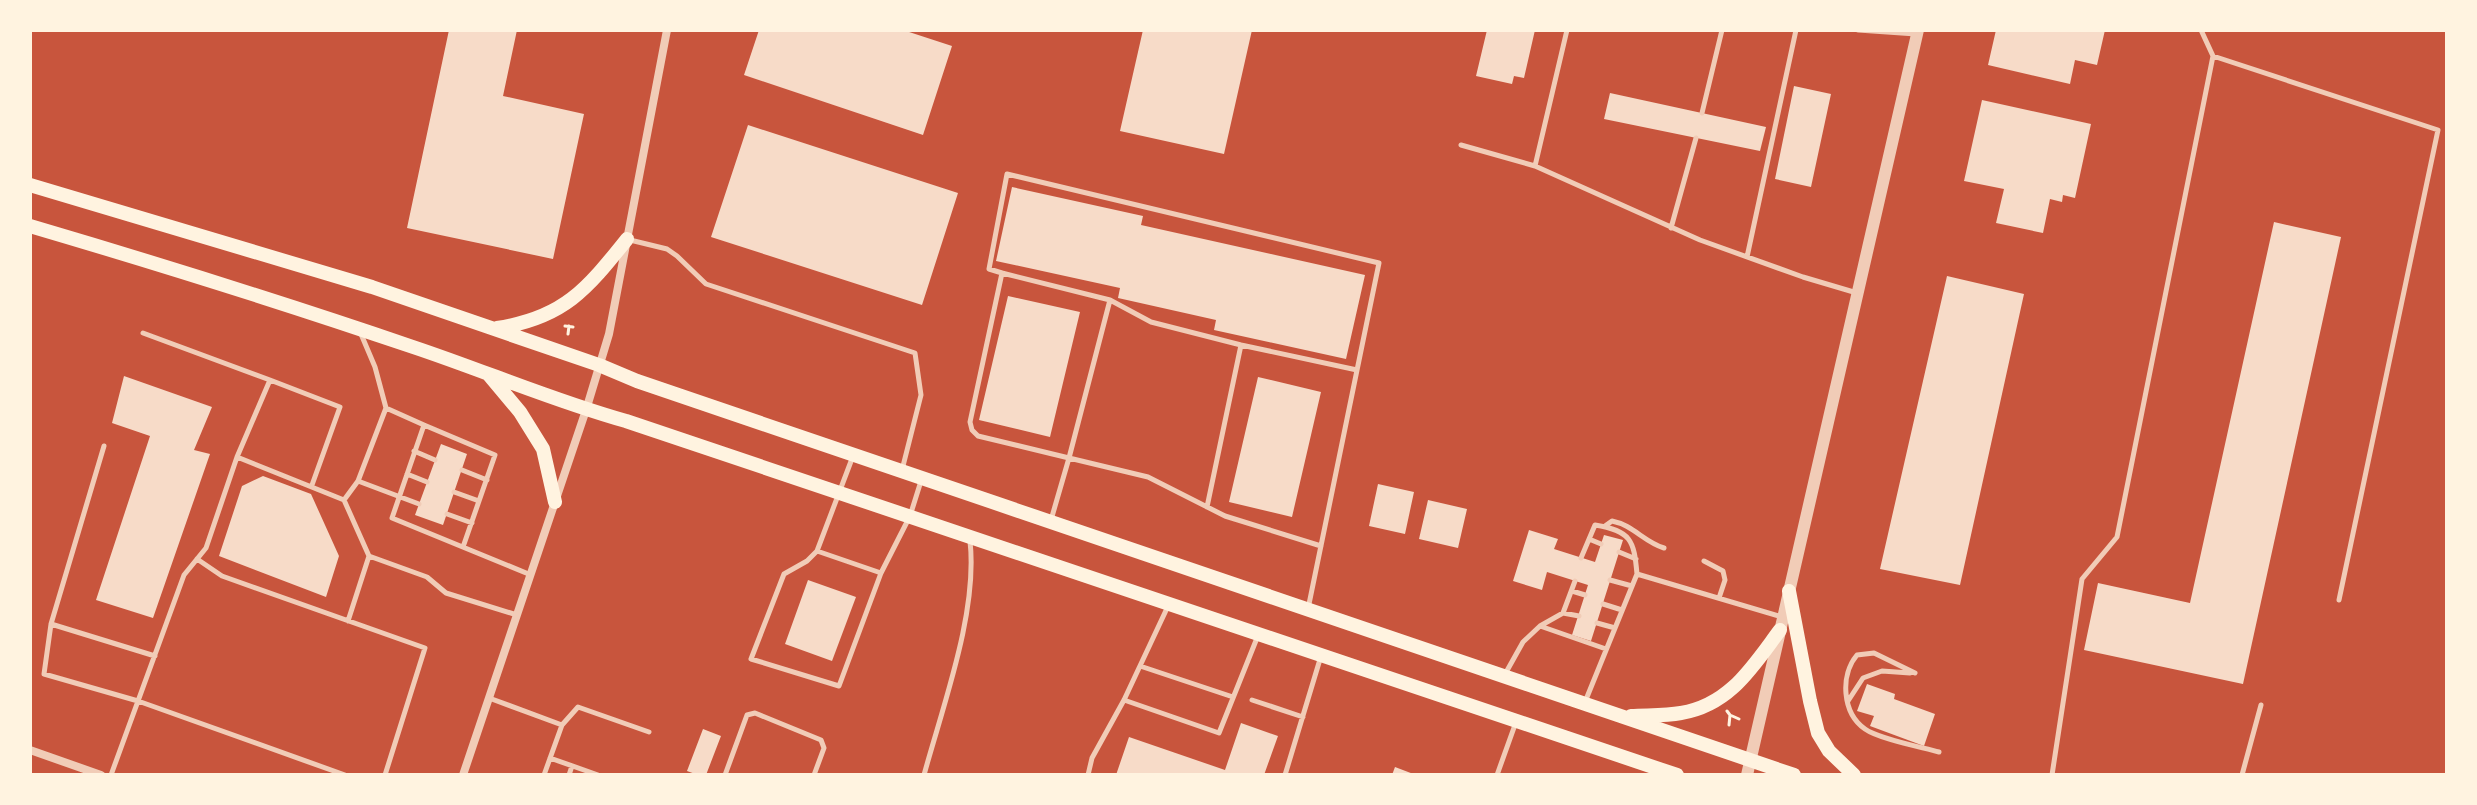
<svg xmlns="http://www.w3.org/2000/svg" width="2477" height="805" viewBox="0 0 2477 805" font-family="'Noto Sans',sans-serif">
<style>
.building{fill:#f7dbc8}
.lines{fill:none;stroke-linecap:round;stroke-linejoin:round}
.path{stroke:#fff3e0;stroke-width:3}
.service{stroke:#f1ccb7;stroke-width:5}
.minor{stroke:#f1ccb7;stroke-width:8}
.tertiary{stroke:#f1ccb7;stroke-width:12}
.secondary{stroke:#fff3e0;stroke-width:14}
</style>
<rect width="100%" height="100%" fill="#c8553d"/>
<path class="building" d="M449,30H517L503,96L584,114L553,259L407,228Z
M759,30H903L952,46L923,135L744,75Z
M1143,30H1252L1224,154L1120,131Z
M1487,30H1535L1524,78L1514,76L1512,84L1476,76Z
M1996,30H2105L2097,65L2075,60L2070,84L1988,65Z
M1794,86L1831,94L1811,187L1775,179Z
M1610,93L1766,127L1760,151L1604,119Z
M1982,100L2091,124L2075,198L2063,195L2062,202L2050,199L2043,233L1996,223L2004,189L1964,181Z
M748,125L958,193L922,305L711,237Z
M1012,187L1143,216L1141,225L1365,275L1346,359L1214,330L1216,320L1118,298L1120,288L996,261Z
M2274,222L2341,237L2243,684L2084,650L2098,583L2190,603Z
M1947,276L2024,294L1960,585L1880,569Z
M1008,296L1080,312L1050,437L979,420Z
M124,376L212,407L194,450L210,454L153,618L96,600L150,436L112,423Z
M1258,377L1321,392L1292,517L1229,502Z
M441,444L467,454L443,525L415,515Z
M263,476L311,494L339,556L326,597L219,556L242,486Z
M1378,484L1414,492L1405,534L1369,526Z
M1428,500L1467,509L1458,548L1419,539Z
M1529,530L1558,539L1554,549L1595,562L1604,535L1623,540L1591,641L1572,635L1588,585L1547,572L1542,590L1513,581Z
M808,580L856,597L832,661L785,644Z
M1867,684L1895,694L1894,699L1935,714L1924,746L1870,726L1874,716L1857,711Z
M1241,723L1278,736L1264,775H1116L1129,737L1225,770Z
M703,729L721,736L706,775H698L687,771Z
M1395,767L1416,775H1392Z"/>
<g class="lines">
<path class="path" d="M565,326L573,327
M568,334L569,326
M1727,711L1730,715L1729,725
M1730,715L1739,719"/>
<path class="service" d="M1858,30L1916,34
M2213,56L2438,130L2339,600
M1702,113L1722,30
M1461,145L1535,166L1567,30
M1535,166L1700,240L1803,277L1857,293
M1671,228L1696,138
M630,240L667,249L677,256L706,284L915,353L921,395L902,470
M1747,257L1796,30
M1002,273L1110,300L1151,322L1241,345L1357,370
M1110,300L1069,458L1148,477L1225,516L1321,546
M143,333L270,380L237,457
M270,380L340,407L312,485
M386,408L424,425L392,518L531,575
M424,425L495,455L463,547
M104,446L51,624L155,656
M414,451L435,460
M853,456L817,551L881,573L910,516L921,481
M462,470L487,480
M407,474L427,482
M358,481L419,504
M454,492L479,501
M344,500L369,556L427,577L446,593L517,615
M1207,507L1241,345
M447,514L472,523
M1051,520L1069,458L978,436L972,430L970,422L1002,273L989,269L1007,174L1379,263L1308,609
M1605,526L1612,521C1633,525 1644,542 1664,548
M1589,539L1601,544
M817,551L807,561L784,574L751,659L839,686L881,573
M1619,552L1636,559
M1581,558L1595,525C1631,531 1634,540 1637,574
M197,559L222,576L425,648L385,775
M1704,561L1723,571L1725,580L1719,598
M1610,580L1632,586
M1572,591L1585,595
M1603,604L1622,610
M1563,613L1579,616
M348,621L369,556
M1597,623L1615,628
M51,624L44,674L138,701L345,775
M1540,626L1606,649
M1140,666L1233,697
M1915,673L1874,653L1857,655C1840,675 1842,713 1865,729C1879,739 1921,747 1939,752
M1504,676L1523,642L1540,626L1563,613L1575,581
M489,698L562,725L544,775
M1124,700L1219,733L1257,638
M1252,700L1303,717
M1848,701L1863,678L1882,671L1910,673
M1585,702L1637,574L1782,617
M562,725L578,707L649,732
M550,758L598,775
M111,775L184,575L206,548L237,457L344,500L358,481L386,408L375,367L361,334
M569,775L572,766
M725,775L747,715L755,713L821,740L824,748L814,775
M924,775C943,705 978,612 970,541
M1088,775L1092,758L1124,700L1169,604
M1285,775L1321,656
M1497,775L1516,722
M2052,775L2082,579L2117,537L2213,56L2201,30
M2242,775L2261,705"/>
<path class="minor" d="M30,750L101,775
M463,775L586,410L609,334L667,30"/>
<path class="tertiary" d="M1747,775L1918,30"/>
<path class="secondary" d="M30,185L372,287L599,365L637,381L1794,775
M30,226C159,264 287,304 413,347C485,371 554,401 626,421L1677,775
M497,328C564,318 587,289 627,239
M489,375L520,412L543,449L555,502
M1789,591L1810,701L1818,733L1829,751L1854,775
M1631,716C1647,715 1665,716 1681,713C1730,705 1753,666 1780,630"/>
</g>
<rect width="2477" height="805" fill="none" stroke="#fff3e0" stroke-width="64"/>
</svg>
